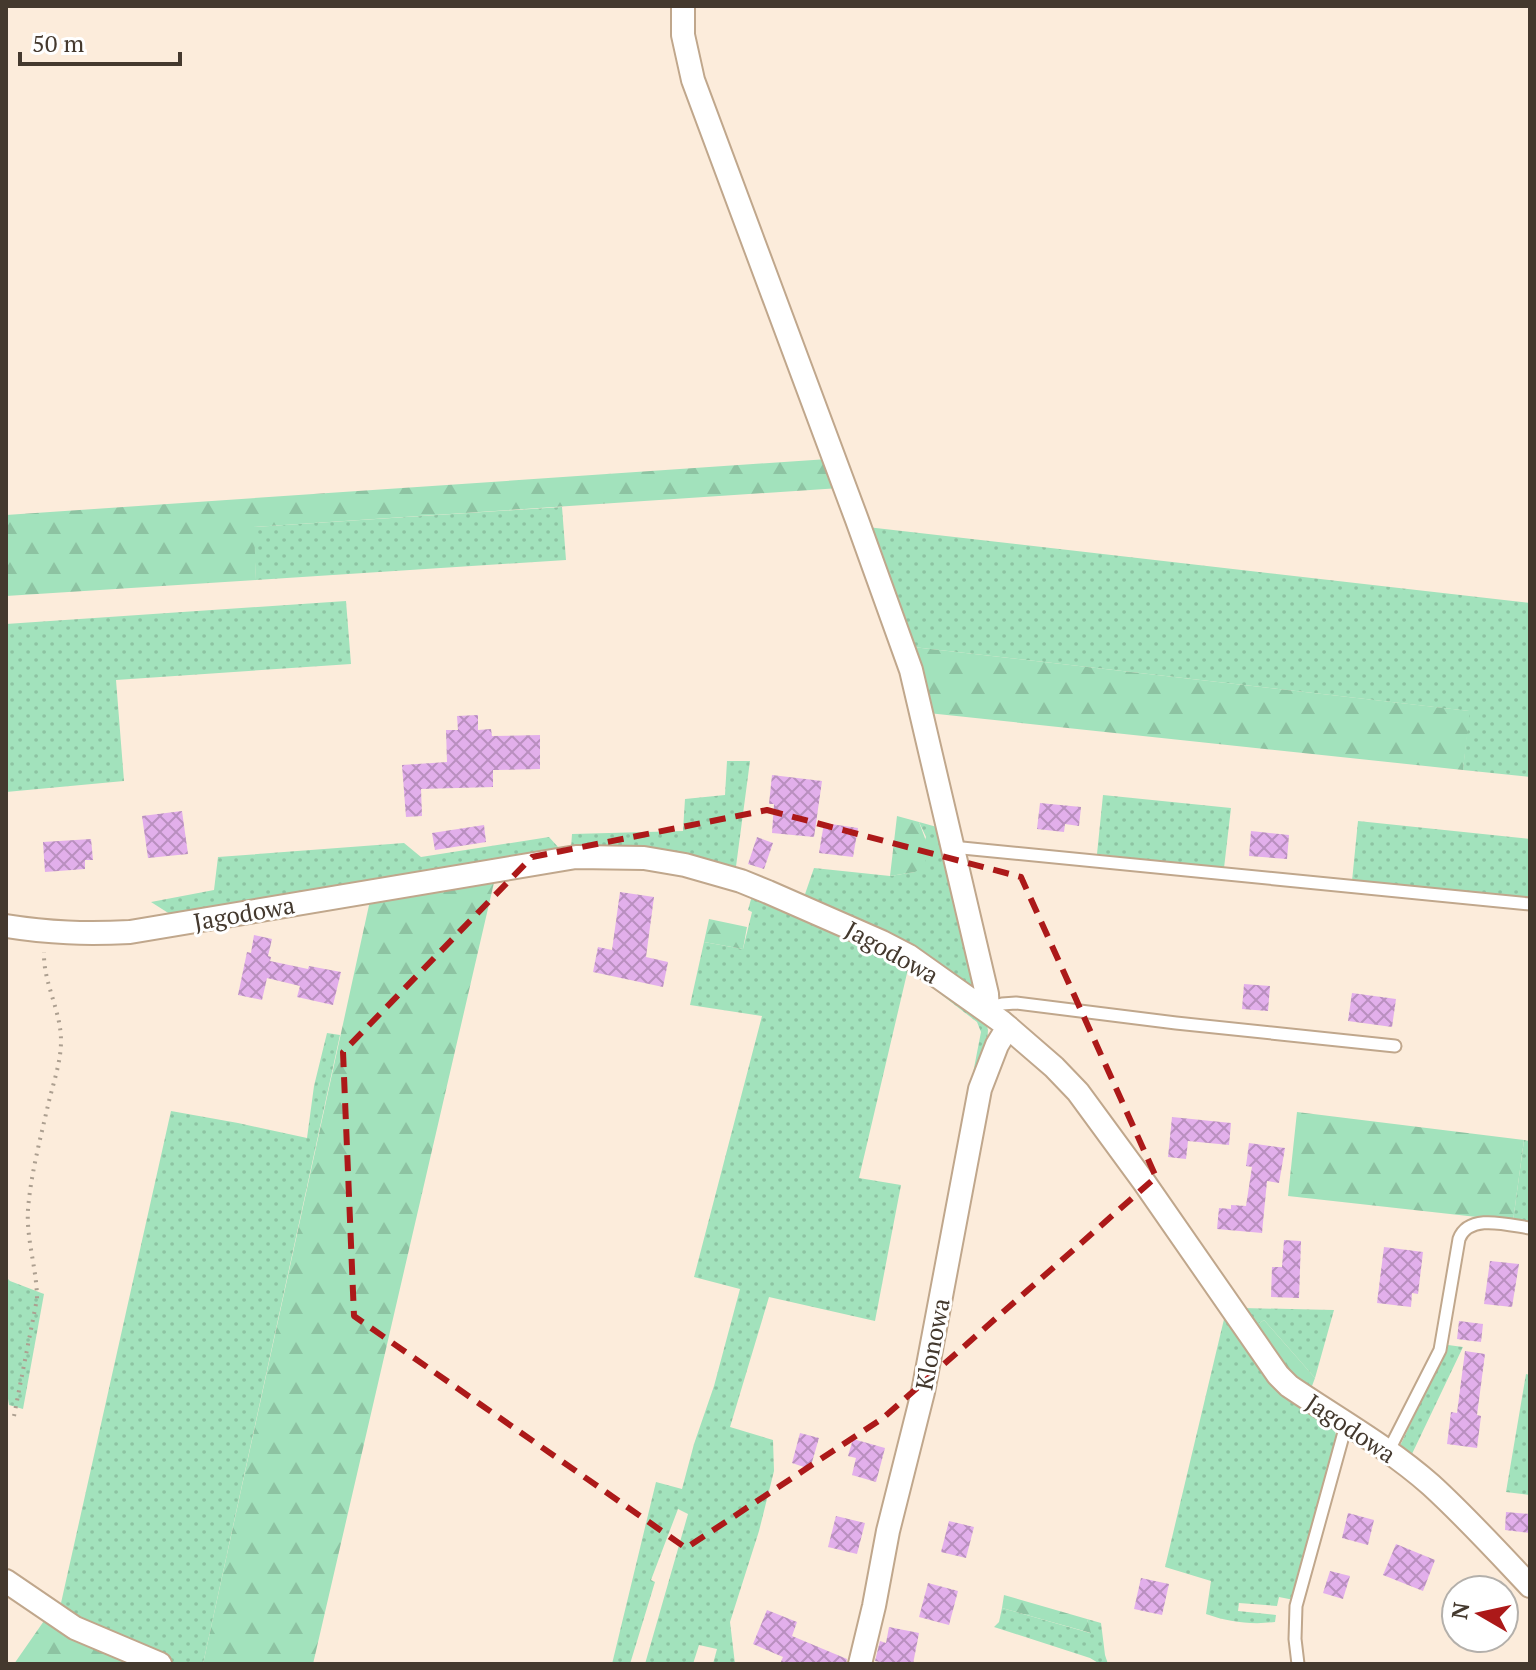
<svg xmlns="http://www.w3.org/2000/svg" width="1536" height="1670" viewBox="0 0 1536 1670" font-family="'PT Serif',serif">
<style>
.grass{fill:url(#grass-dots)}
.forest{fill:url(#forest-firs)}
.building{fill:url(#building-cross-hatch)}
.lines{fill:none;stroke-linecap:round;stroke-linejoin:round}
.service-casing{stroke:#c0a78c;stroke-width:15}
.minor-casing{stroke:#c0a78c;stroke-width:26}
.path{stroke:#ac9f90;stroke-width:4;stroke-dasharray:2 6;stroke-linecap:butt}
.service{stroke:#fff;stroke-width:11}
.minor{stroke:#fff;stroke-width:22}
.marked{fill:none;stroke:#ac1919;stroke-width:6;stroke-dasharray:16 10;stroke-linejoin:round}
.labels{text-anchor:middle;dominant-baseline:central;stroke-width:6;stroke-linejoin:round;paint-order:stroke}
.street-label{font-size:24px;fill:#44392e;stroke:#fff}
</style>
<defs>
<pattern id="grass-dots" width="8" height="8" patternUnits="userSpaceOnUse" patternTransform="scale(2)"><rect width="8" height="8" fill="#a2e2bc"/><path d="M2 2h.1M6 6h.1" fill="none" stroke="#8dc3a2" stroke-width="1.8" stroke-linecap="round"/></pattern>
<pattern id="forest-firs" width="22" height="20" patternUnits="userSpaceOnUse" patternTransform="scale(2)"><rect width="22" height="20" fill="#a2e2bc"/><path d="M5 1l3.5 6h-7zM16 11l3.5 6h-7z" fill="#8dc3a2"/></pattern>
<pattern id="building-cross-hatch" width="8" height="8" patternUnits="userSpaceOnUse" patternTransform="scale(2)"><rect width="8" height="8" fill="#e2afeb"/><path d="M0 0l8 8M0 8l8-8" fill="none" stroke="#b98fbf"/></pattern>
</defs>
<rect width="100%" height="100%" fill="#fcecdb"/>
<path class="grass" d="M562,507L566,560L256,580L253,527Z
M867,527L1530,603V777L1463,770L1469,711L913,647L905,616Z
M346,601L351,664L116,680L124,781L6,792V624Z
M727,761H750L735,874L571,848L572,834L683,831L685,799L725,795Z
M1103,795L1231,808L1224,868L1097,854Z
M1358,821L1530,839V899L1352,881Z
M919,822L944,829L982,991L974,995L803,900L814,868L890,876L915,872L926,837Z
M549,837L558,847V852L173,916L151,902L214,890L218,857L404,843L421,857Z
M753,892L885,948L985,1018L988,1030L987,1044L923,1331L981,1032L977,1022L908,969L859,1178L901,1185L875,1321L769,1297L730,1427L773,1440L774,1471L759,1531L730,1622L735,1664H713L717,1649L699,1645L693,1664H645L688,1514L678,1509L651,1580L655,1582L630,1664H612L656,1482L682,1489L694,1444L714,1386L740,1289L694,1277L762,1016L690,1005L704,942L743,949L752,912L748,910Z
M327,1033L340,1035L203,1664H176L156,1657L59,1612L171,1111L238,1123L307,1138L314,1086Z
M1524,1140L1530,1141V1223L1513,1221Z
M6,1277L10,1281L44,1294L23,1409L9,1405L6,1386Z
M1242,1308L1334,1310L1315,1378L1264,1320L1251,1329Z
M1225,1315L1302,1404L1335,1431L1337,1439L1294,1600L1279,1597L1277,1606L1239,1603L1238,1611L1276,1615L1275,1622C1252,1625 1228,1622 1206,1614L1211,1581L1165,1567Z
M1448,1345L1463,1347L1411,1456L1398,1450Z
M1526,1374L1530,1375V1495L1506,1492Z
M1002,1608L1090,1633L1087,1619L1101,1623L1105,1655L1108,1664H1100L1090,1658L994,1627L999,1622Z"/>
<path class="forest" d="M828,459L840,488L254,527L256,580L6,596V515Z
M913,647L1470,711L1463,770L928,713Z
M897,816L919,822L929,849L924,866L915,872L890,876Z
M496,874L313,1664H203L371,896Z
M709,919L747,927L743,949L704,942Z
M1297,1112L1524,1140L1513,1221L1288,1196Z
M1264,1320L1315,1378L1309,1394L1251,1329Z
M1004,1595L1087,1619L1091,1633L1002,1608Z
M46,1618L149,1664H14Z"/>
<path class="building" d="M478,715V730L491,729L492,736L540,735V769L493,770V787L421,789L422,816L406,817L402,765L447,762L446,730H458L457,716Z
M772,775L822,781L814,837L772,833L774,804H769Z
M1040,803L1081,807L1079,826L1065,824L1064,832L1037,829Z
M182,811L188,854L148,858L142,816Z
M824,823L858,828L853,857L819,853Z
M484,825L486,842L435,850L432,833Z
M1251,831L1289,835L1287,859L1249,856Z
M757,837L773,843L764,869L748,864Z
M91,839L93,860H85V869L45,872L43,842Z
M620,892L654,897L646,957L668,962L663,987L593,972L598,947L612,950Z
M254,935L272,939L268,956L271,957L270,961L308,969L309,966L341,972L333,1005L297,997L300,986L267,978L262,1000L238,995L247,952L251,953Z
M1244,984L1270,986L1268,1011L1242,1009Z
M1352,993L1396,999L1392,1027L1348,1021Z
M1172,1117L1231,1123L1229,1145L1188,1141L1186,1159L1168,1157Z
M1249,1143L1285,1148L1279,1183L1267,1181L1262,1233L1217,1229L1219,1208L1231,1209V1205L1246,1206L1252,1167L1246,1166Z
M1284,1240L1301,1241L1299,1298L1271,1297L1272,1267H1282Z
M1384,1247L1423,1252L1418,1294L1412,1293L1411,1307L1377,1303Z
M1490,1261L1519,1264L1512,1307L1484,1304Z
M1459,1321L1483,1324L1481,1342L1457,1339Z
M1465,1351L1485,1354L1477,1415L1481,1416L1477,1448L1447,1444L1451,1412L1457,1413Z
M800,1433L819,1438L810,1469L792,1463Z
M853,1439L885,1448L876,1482L852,1475L856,1458L848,1456Z
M1506,1512L1530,1514V1533L1505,1530Z
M1348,1513L1374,1520L1368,1545L1342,1538Z
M836,1516L865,1523L857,1554L828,1547Z
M949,1521L974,1527L966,1558L941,1552Z
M1396,1544L1435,1560L1423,1591L1383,1575Z
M1330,1571L1350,1576L1343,1599L1323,1593Z
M1141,1578L1169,1584L1162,1615L1134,1609Z
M928,1583L958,1591L949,1625L919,1617Z
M767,1610L797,1622L792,1636L847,1659L846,1664H780L783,1657L753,1644Z
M889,1627L919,1633L913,1664H890L875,1661L880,1641L886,1643Z"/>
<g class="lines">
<defs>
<path id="service" d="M952,847L1530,904
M989,1007L1002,1004L1016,1003L1176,1023L1395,1046
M1388,1452L1440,1350L1459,1239C1469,1213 1508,1225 1530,1228
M1298,1664L1295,1639L1296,1606L1346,1425"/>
<path id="minor" d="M683,6V35L693,80L857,520L911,670L987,994L988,1012
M6,926C50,933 85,934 130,932L576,857L644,858L685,865L741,881L768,892L882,942L909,956L1002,1022L1054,1067L1078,1092L1144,1182L1278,1375L1289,1386C1336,1418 1388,1447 1431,1485C1466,1517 1498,1552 1530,1586
M6,1581L75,1628L160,1664
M860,1664L874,1606L888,1531L923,1392L980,1089L997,1045L1008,1027"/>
</defs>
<use href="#service" class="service-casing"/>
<use href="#minor" class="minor-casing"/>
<path class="path" d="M14,1416L37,1299C37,1269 26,1239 28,1209C31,1173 41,1136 49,1101C54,1081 61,1061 61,1041C61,1010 43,983 44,952"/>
<use href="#service" class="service"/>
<use href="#minor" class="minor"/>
</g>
<path class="marked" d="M767,810L1021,877L1156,1177L883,1418L686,1548L354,1316L343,1052L532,857Z"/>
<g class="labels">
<g class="street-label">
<text transform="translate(244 913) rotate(-10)">Jagodowa</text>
<text transform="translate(892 952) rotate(29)">Jagodowa</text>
<text transform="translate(932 1344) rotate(-79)">Klonowa</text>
<text transform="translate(1351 1428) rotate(34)">Jagodowa</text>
</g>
</g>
<rect width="1536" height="1670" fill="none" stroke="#44392e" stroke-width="16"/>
<g transform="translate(1480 1614) rotate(279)"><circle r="38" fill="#ffffff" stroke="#b4b0ab" stroke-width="2"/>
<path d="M0-6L14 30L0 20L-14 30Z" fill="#ac1919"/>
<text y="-12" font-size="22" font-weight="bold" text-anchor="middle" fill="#44392e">N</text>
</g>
<path d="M20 52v12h160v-12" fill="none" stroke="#44392e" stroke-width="4"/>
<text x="32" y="52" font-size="24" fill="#44392e" stroke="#ffffff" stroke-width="6" paint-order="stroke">50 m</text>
</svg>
